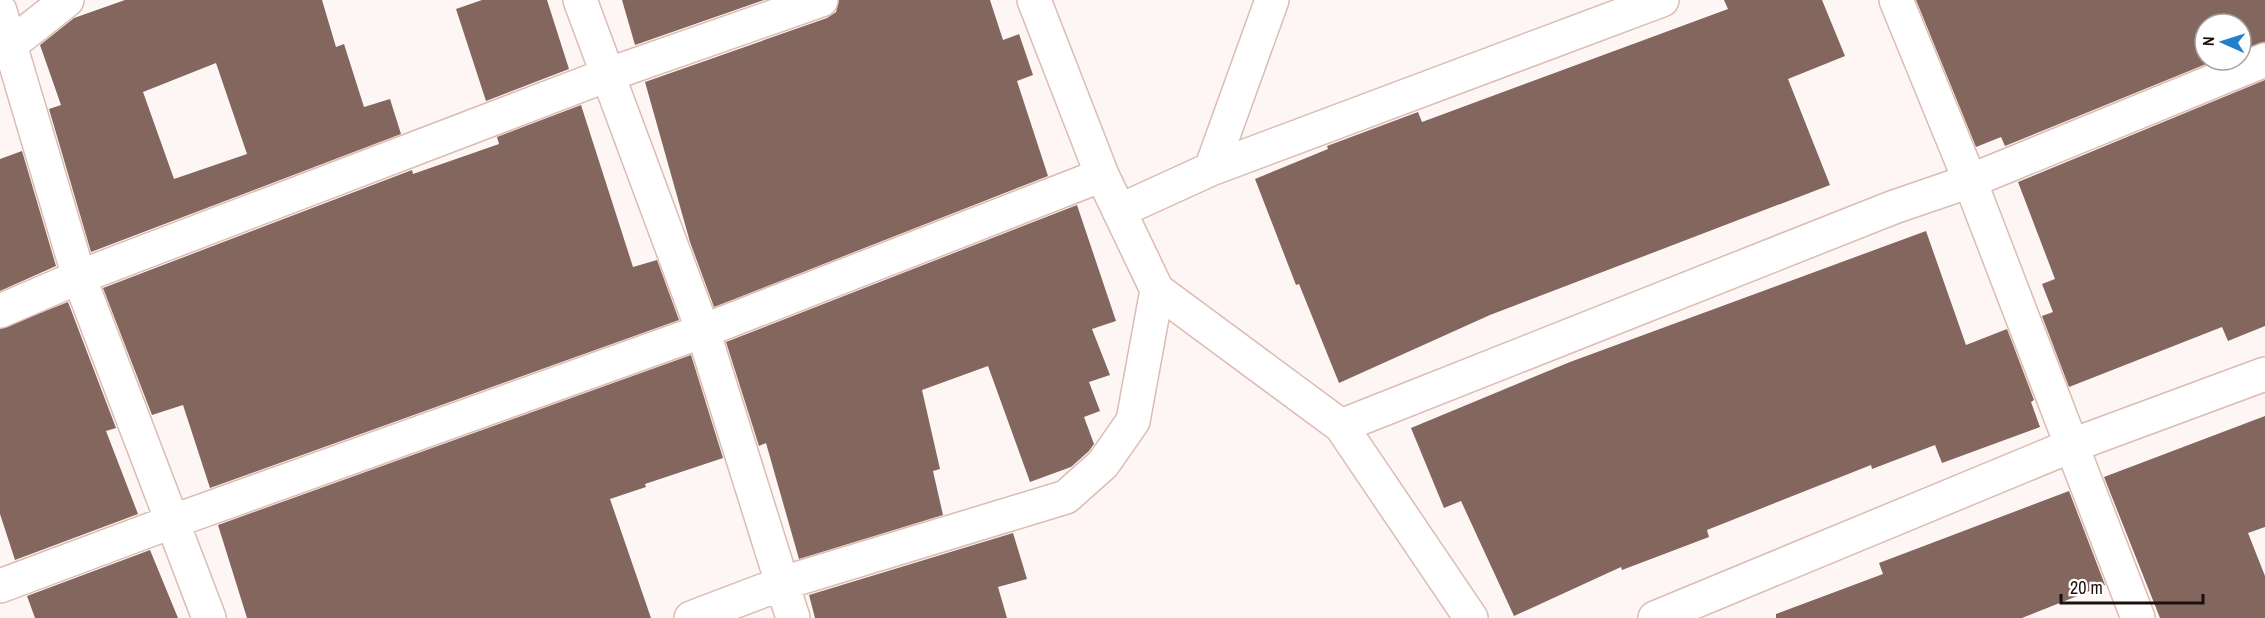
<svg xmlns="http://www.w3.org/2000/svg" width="2265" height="618" viewBox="0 0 2265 618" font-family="'Archivo Narrow',sans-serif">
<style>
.building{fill:#83675e;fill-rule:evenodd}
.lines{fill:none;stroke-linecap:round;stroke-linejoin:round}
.minor-casing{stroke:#dcbcb2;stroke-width:36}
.minor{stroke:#fff;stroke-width:33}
</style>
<rect width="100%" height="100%" fill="#fdf6f4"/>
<path class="building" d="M125,0H322L336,47L344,44L364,107L390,99L401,134L91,252L49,109L61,105L40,45L74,18ZM216,63L247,154L174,179L143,92Z
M482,0H547L569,69L486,101L456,9Z
M622,0H764L635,45Z
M839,0H990L1003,40L1019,34L1033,75L1017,81L1048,176L714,307L690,242L645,82L827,18L836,12Z
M1724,0H1822L1845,56L1788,79L1830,185L1490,315L1339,383L1299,284L1296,285L1255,179L1328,149L1327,146L1418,112L1422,122L1728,9Z
M1916,0H2265V42L2241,50V24H2205V60H2216L2005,146L2001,137L1976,147Z
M2265,80V326L2228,341L2222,327L2069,387L2042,316L2053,312L2042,284L2055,279L2018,182Z
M581,105L633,267L657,260L679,320L210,488L183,405L152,415L103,288L412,170L413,174L499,144L497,137Z
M22,151L56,266L0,291V159Z
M1077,205L1116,321L1092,329L1110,375L1089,382L1100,411L1084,417L1094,444L1089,451L1071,467L1030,482L988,366L922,390L940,469L933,471L943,515L799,559L766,443L759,446L726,342Z
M1926,231L1966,345L2007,329L2034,400L2031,402L2040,427L1942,463L1935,445L1872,469L1871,465L1707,530L1709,537L1622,570L1621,567L1514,616L1461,501L1444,508L1411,428L1570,362Z
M68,302L116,428L106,431L138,514L15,560L0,514V329Z
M691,355L723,458L645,484L646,487L610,499L651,618H247L218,525Z
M2265,416V527L2248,533L2265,576V618H2160L2104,477Z
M2069,491L2105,585L2022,618H1776V614L1883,574L1879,563Z
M1013,533L1027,579L998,587L1007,618H815L809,595Z
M150,550L178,618H35L27,596Z"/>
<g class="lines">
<defs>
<path id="minor" d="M580,0L703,331L793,618
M1034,0L1102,175L1157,290L1341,426
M1896,0L1970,181L2138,618
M0,11L79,277L209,618
M0,53L67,0
M1211,169L1272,0
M1119,211L1211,169L1662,0
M0,311L79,277L607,75L821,0
M0,586L171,522L703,331L1102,175
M691,618L783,583L1066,497L1103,464L1133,421L1157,290
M1471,618L1341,426L1894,207L1970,181L2265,60
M1655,618L2073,445L2265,374"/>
</defs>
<use href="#minor" class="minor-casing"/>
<use href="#minor" class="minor"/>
</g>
<g transform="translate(2223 42) rotate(273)"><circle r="28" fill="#ffffff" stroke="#a39f9e" stroke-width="1.5"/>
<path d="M0-4.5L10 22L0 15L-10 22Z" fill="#217fcb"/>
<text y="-9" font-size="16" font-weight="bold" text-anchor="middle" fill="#1a100c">N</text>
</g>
<path d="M2061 594v9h142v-9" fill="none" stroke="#1a100c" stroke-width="3"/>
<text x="2070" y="594" font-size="18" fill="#1a100c" stroke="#ffffff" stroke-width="4.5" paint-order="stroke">20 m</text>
</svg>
